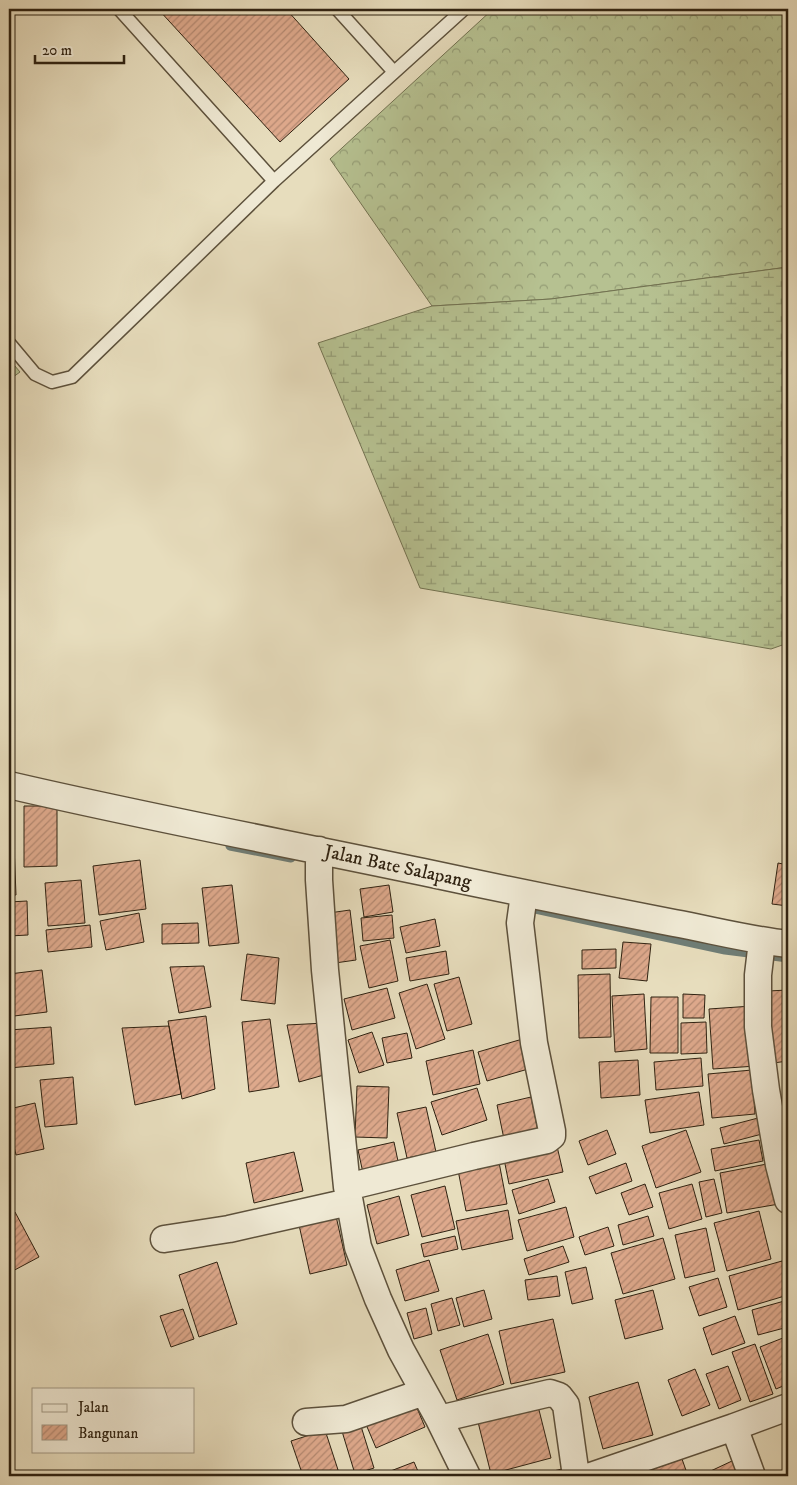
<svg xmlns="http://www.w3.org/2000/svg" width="797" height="1485" viewBox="0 0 797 1485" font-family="'IM FELL DW Pica',serif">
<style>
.grass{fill:url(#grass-dots);stroke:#727251}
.forest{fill:url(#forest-crowns);stroke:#727251}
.wetland{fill:url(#wetland-marsh);stroke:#727251}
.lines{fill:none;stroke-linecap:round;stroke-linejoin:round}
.stream{stroke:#6f7d76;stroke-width:9}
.building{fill:url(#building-hatch);stroke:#2f2211}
.lane-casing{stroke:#5d513c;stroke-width:15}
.street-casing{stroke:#5d513c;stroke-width:29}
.lane{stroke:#efe9d4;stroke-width:12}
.street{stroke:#efe9d4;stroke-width:26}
.labels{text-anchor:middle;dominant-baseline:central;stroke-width:4;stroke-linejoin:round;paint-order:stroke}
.street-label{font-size:19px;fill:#2f2211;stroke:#efe9d4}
</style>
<defs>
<pattern id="grass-dots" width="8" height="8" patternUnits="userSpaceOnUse" patternTransform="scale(1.25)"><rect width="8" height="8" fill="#b6c191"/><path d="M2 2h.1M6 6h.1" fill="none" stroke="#949c75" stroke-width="1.8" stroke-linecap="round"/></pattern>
<pattern id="forest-crowns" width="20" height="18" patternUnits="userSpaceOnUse" patternTransform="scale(1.25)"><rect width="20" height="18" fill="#b6c191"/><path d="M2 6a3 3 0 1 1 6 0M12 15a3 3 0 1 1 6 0" fill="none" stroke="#949c75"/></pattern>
<pattern id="wetland-marsh" width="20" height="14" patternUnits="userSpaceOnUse" patternTransform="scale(1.25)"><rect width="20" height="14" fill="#b6c191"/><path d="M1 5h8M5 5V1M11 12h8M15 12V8" fill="none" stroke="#949c75"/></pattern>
<pattern id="building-hatch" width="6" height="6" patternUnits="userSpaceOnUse" patternTransform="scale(1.25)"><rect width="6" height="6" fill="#dea98c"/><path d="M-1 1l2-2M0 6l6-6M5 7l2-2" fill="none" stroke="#b48971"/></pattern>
</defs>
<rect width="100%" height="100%" fill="#e7ddbd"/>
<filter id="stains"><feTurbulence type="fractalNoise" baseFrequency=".004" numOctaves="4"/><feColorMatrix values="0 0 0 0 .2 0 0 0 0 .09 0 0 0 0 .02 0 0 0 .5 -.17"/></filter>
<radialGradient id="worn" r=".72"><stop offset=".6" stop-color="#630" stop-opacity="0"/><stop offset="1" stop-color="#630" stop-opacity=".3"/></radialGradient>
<path class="grass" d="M9,359L20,372L9,380Z"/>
<path class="forest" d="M493,9H788V267L551,299L432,306L330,159Z"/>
<path class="wetland" d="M788,267V643L771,649L420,588L318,343L432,306L551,299Z"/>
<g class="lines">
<path class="stream" d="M230,846L291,858
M526,907L725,950L788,958"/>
</g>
<path class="building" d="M158,9H286L349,79L280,142Z
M24,806H57V866L24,867Z
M9,845H14L16,895H9Z
M140,860L146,909L99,915L93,866Z
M778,863L788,865V906L772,904Z
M81,880L85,923L48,926L45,883Z
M232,885L239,943L209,946L202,888Z
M389,885L393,912L364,917L360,889Z
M27,901L28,935L9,936V902Z
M350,910L356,960L335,963L329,913Z
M139,913L144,942L106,950L100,921Z
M392,915L394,938L363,941L361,918Z
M435,919L440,946L406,953L400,927Z
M198,923L199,943L162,944V924Z
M90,925L92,947L48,952L46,930Z
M390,940L398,981L369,988L360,946Z
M623,942L651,944L647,981L619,978Z
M616,949V968L582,969V950Z
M446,951L449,974L410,981L406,958Z
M247,954L279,958L275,1004L241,1000Z
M204,966L211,1007L179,1013L170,967Z
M42,970L47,1012L14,1016L9,974Z
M610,974L611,1037L579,1038L578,975Z
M459,977L472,1024L447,1031L434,984Z
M427,984L445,1039L416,1049L399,993Z
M387,988L395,1018L352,1030L344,999Z
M788,990V1061L773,1063L768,991Z
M644,994L647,1049L615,1052L612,996Z
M683,994L705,995L704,1018H683Z
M651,997H678V1053H650Z
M752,1006L756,1066L713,1069L709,1009Z
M206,1016L215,1089L182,1099L168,1021Z
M270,1019L279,1087L249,1092L242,1022Z
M706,1022L707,1053L681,1054V1023Z
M325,1023L331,1073L299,1082L287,1025Z
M169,1026L181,1094L135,1105L122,1028Z
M51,1027L54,1064L9,1068V1030Z
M372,1032L384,1065L359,1073L348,1040Z
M407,1033L412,1058L387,1063L382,1038Z
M526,1038L535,1067L487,1081L478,1052Z
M473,1050L480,1084L433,1095L426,1061Z
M701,1058L703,1086L656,1090L654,1062Z
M638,1060L640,1095L601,1098L599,1062Z
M752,1070L755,1114L712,1118L708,1074Z
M73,1077L77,1124L45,1127L40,1080Z
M357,1086L389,1087L387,1138L355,1137Z
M477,1088L487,1120L442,1135L431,1102Z
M699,1092L704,1125L650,1133L645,1100Z
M531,1097L539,1136L505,1144L497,1105Z
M35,1103L44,1149L16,1155L9,1124V1109Z
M426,1107L436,1152L407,1158L397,1113Z
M758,1118L762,1134L724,1144L720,1128Z
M607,1130L616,1154L588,1165L579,1141Z
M686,1130L701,1172L656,1188L642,1146Z
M759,1140L763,1161L715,1171L711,1149Z
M394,1142L399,1166L363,1173L358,1150Z
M556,1142L563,1172L509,1184L503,1154Z
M294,1152L303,1191L254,1203L246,1163Z
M498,1157L507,1204L466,1211L457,1165Z
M626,1163L632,1181L596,1194L589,1177Z
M772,1163L779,1204L727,1213L720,1173Z
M548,1179L555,1202L519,1214L512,1190Z
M714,1179L722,1213L706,1217L699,1182Z
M645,1184L653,1207L629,1215L621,1193Z
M692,1184L702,1219L669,1229L659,1193Z
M445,1186L455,1229L422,1237L411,1195Z
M399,1196L409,1235L377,1244L367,1205Z
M566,1207L574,1237L527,1251L518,1220Z
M508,1210L513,1239L462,1250L456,1221Z
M759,1211L771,1259L727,1271L714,1223Z
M15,1212L39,1257L9,1273V1215Z
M336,1216L347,1265L310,1274L299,1225Z
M648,1216L654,1236L623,1245L618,1225Z
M608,1227L614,1246L585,1255L579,1237Z
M706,1228L715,1271L685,1278L675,1235Z
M455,1236L458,1249L424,1257L421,1244Z
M663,1238L675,1279L623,1294L611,1253Z
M563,1246L569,1262L529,1275L524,1259Z
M429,1260L439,1291L405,1301L396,1270Z
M782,1261L788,1281V1295L738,1310L729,1276Z
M217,1262L237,1324L199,1337L179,1275Z
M586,1267L593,1299L572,1304L565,1272Z
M557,1276L560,1296L528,1300L525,1280Z
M718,1278L727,1307L699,1316L689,1287Z
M484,1290L492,1319L464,1327L456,1298Z
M653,1290L663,1329L625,1339L615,1300Z
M452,1298L460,1325L438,1331L431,1304Z
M788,1300V1327L758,1335L752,1310Z
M426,1308L432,1334L414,1339L407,1313Z
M183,1309L194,1339L171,1347L160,1316Z
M735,1316L745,1343L712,1355L703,1328Z
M553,1319L565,1372L511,1384L499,1331Z
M488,1334L504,1384L457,1400L440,1350Z
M788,1336V1384L776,1389L760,1347Z
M755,1344L773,1394L750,1402L732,1352Z
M728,1366L741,1400L719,1409L706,1374Z
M695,1369L710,1405L682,1416L668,1380Z
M638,1382L653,1435L603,1449L589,1397Z
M414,1401L425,1427L376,1448L365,1422Z
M538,1406L551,1458L491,1474L478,1422Z
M360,1423L374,1468L355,1474L341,1428Z
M325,1430L340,1476H303L291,1441Z
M682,1459L688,1476H640L639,1474Z
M732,1461L739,1476H700Z
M414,1462L420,1476H390L388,1472Z
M562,1469L564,1476H532Z"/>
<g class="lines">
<defs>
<path id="lane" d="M119,9L274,181
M337,9L394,72
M9,343L35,374L52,382L72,377L274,181L464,9"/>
<path id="street" d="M9,785C146,817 285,843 423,872C507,890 591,907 674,923C712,930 750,940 788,944
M319,850V880L325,970L347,1187L358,1247L378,1299L401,1350L439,1419L467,1476
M762,941L758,975V1027L766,1090L779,1165L788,1200
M347,1187L474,1156L547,1140L552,1136V1131L534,1043L520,923L524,894
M164,1239L229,1229L349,1202
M439,1419L550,1393L559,1396L566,1405L576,1476
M306,1422L346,1419L424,1392
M734,1427L788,1407
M591,1476L734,1427L752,1476"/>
</defs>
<use href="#lane" class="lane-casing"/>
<use href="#street" class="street-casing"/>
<use href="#lane" class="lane"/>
<use href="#street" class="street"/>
</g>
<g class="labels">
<g class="street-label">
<text transform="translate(398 867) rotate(12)">Jalan Bate Salapang</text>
</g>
</g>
<rect width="797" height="1485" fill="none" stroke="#e7ddbd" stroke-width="30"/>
<rect x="10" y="10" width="777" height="1465" fill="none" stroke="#2f2211" stroke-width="2.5"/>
<rect x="15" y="15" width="767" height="1455" fill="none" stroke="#2f2211"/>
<rect x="32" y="1388" width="162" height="65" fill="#efe9d4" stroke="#a29986"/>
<rect x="42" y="1404" width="25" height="8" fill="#efe9d4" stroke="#a29986"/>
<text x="78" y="1412" font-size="15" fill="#2f2211">Jalan</text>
<rect x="42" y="1425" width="25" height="15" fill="url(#building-hatch)" stroke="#a29986"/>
<text x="78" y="1438" font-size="15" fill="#2f2211">Bangunan</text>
<path d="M35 55v8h89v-8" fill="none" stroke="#2f2211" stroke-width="2.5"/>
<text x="42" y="55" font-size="15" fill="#2f2211" stroke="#efe9d4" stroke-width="4" paint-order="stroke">20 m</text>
<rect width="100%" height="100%" filter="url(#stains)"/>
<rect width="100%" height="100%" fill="url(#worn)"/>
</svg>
